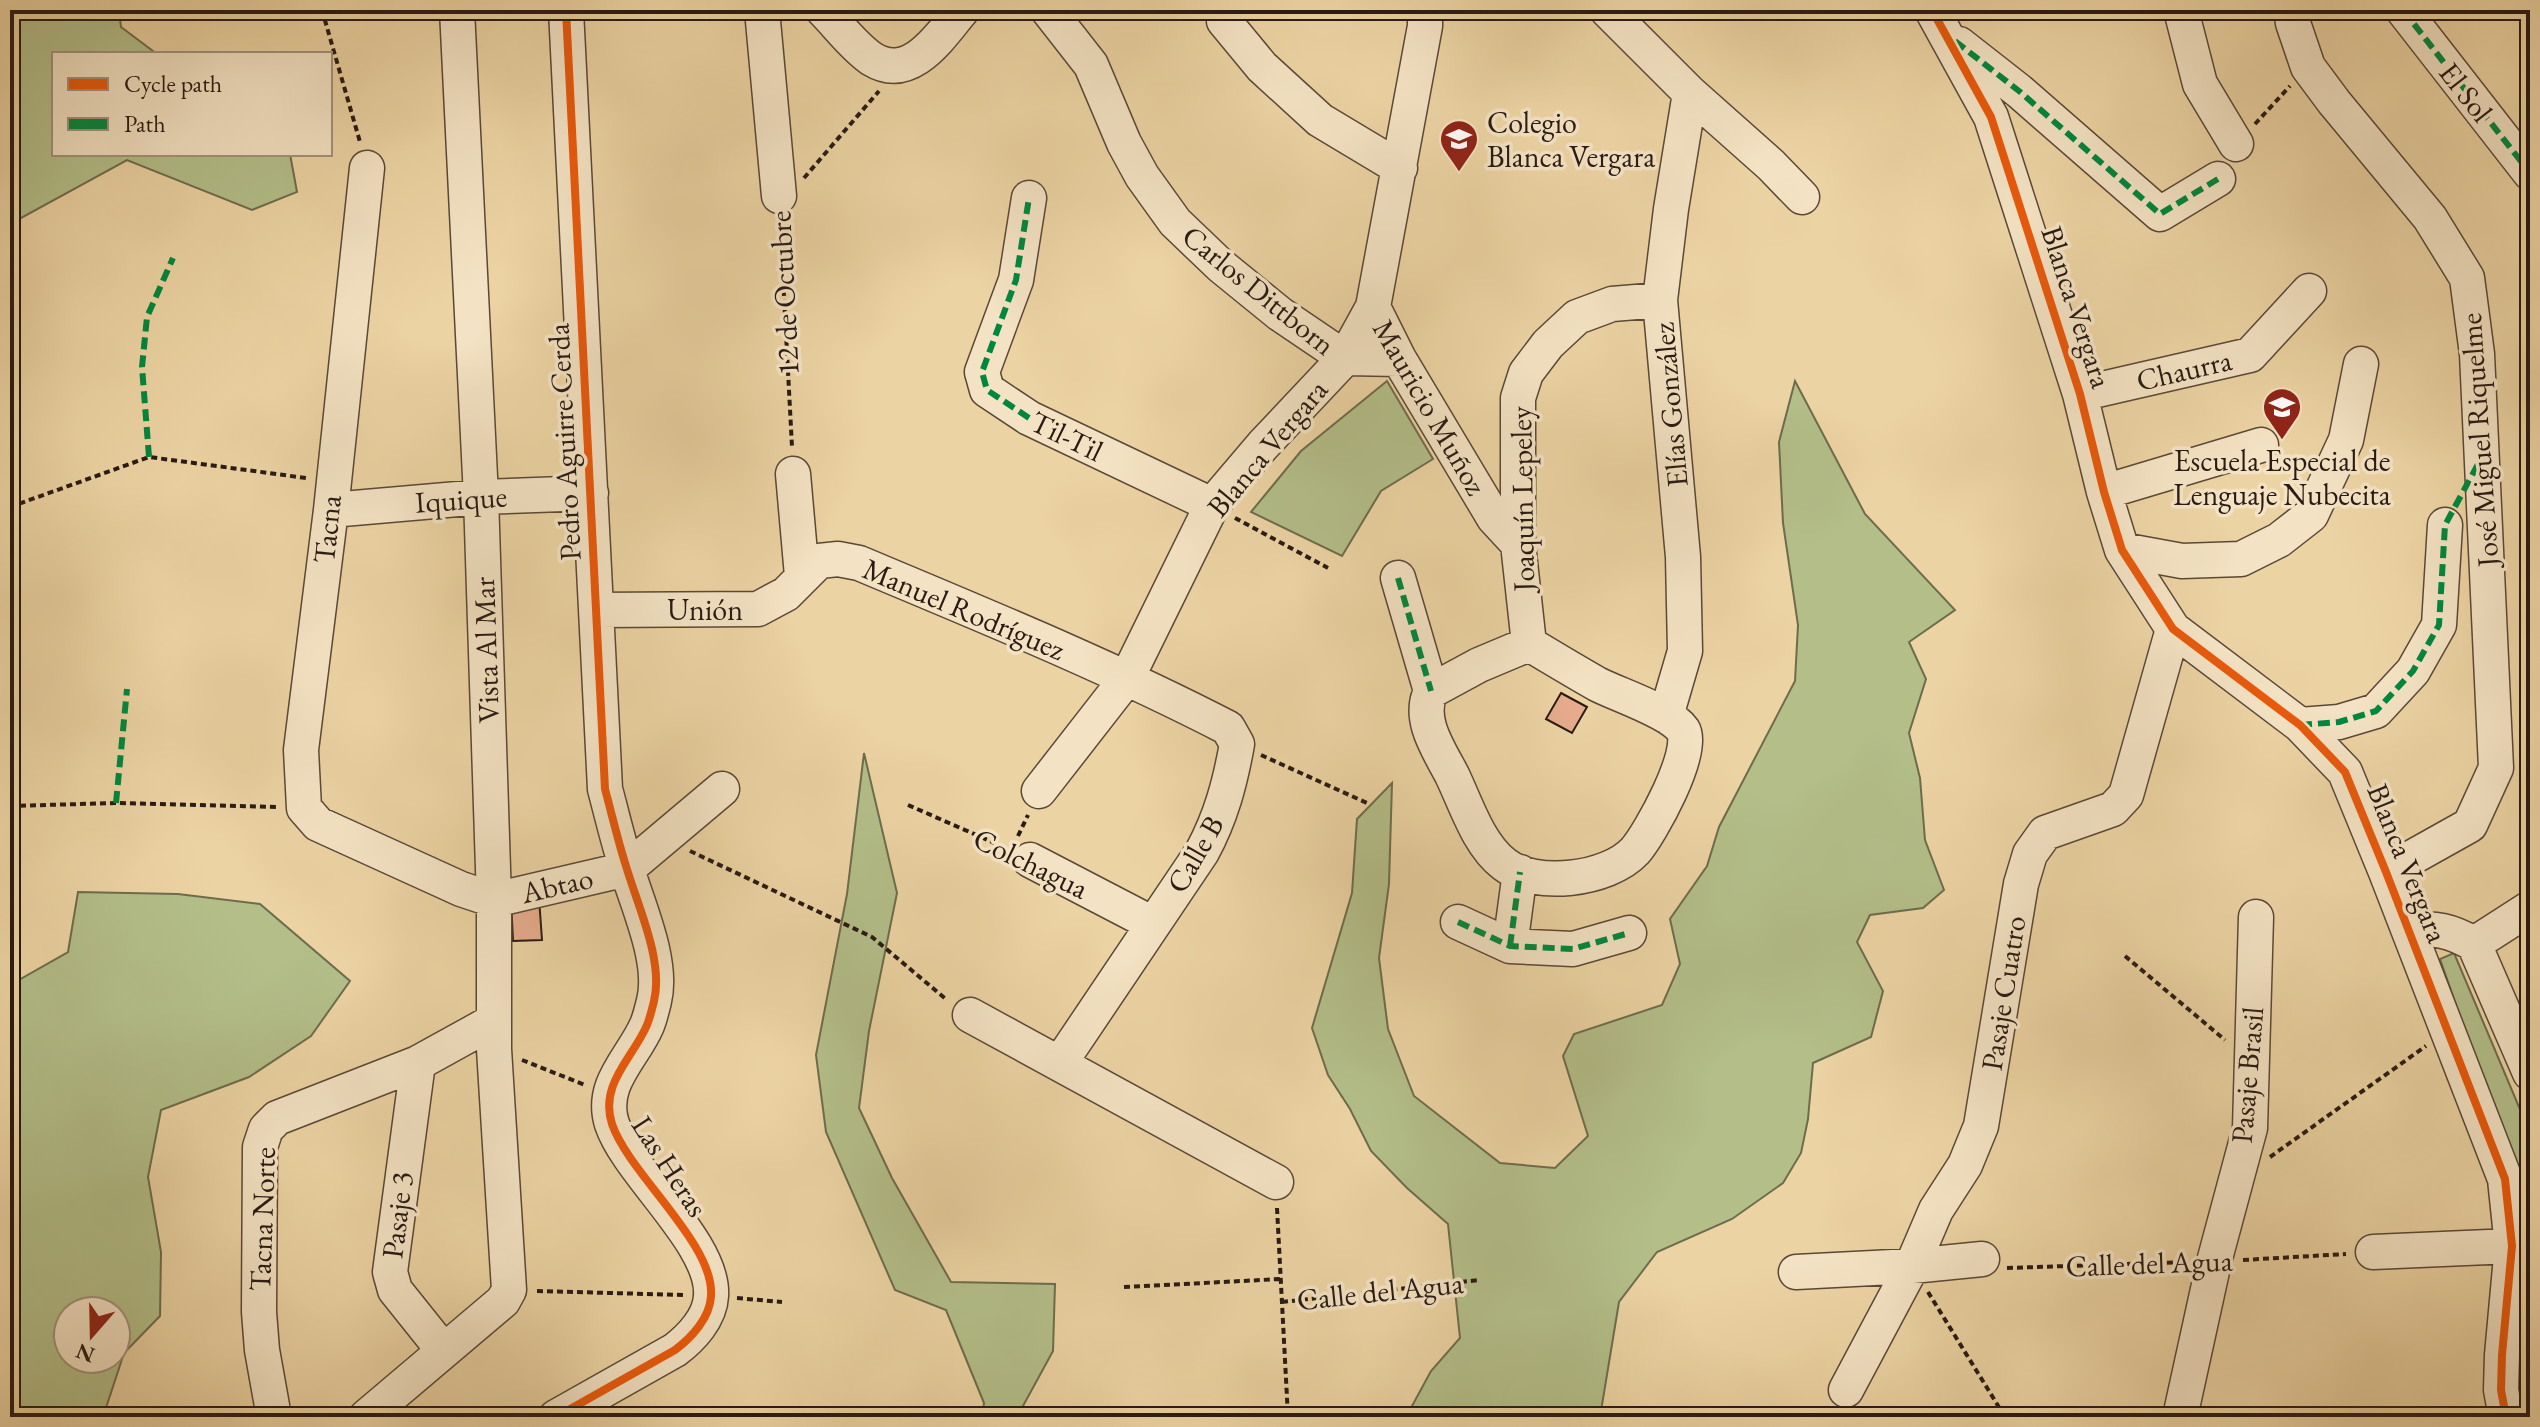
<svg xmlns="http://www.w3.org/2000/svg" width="2540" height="1427" viewBox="0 0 2540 1427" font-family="'EB Garamond',serif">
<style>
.green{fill:#b3be89;stroke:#6e6c4e;stroke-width:2;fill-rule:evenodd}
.building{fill:#e6ac8d;stroke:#291a13;stroke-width:2}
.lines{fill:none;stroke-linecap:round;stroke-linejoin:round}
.minor-casing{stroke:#5a4837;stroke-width:37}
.path{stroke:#291a13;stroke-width:4;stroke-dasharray:6 4;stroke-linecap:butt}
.minor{stroke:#f3e2c3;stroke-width:34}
.quiet{stroke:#00873e;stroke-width:6;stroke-dasharray:12 6;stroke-linecap:butt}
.cycleway-casing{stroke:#f3e2c3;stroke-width:13}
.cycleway{stroke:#e8590c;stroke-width:8}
.labels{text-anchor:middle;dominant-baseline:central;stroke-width:7;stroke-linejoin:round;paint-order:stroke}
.street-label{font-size:30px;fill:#291a13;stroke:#f3e2c3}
.poi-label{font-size:30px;fill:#291a13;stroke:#f3e2c3;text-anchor:start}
</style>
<rect width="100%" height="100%" fill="#ecd3a3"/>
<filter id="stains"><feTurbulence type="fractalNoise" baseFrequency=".0025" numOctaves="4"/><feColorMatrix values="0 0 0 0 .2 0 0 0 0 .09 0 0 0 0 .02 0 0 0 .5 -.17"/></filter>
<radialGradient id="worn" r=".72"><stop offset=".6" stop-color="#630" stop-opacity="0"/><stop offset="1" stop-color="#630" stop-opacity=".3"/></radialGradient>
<path class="green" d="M10,10H119L121,27L157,54H54V154H290L297,192L252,210L127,160L19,219L10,233Z
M1387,381L1433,459L1381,491L1342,556L1251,512L1301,451Z
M1795,381L1865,514L1955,610L1909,642L1926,679L1909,733L1920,778L1925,840L1944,890L1923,908L1870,915L1857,942L1883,991L1871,1037L1813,1063L1808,1119L1801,1153L1783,1183L1732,1219L1657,1252L1619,1302L1600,1417H1406L1431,1371L1460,1338L1448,1224L1407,1188L1371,1151L1350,1109L1328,1075L1312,1028L1352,893L1357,819L1392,783L1389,884L1379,958L1388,1029L1414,1096L1500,1163L1555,1168L1588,1136L1563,1056L1574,1034L1662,1005L1680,964L1670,919L1707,866L1719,827L1795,681L1798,625L1783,523L1779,442Z
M864,753L897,893L869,1031L859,1108L892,1178L951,1282L1055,1284L1053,1351L1017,1417H982L984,1403L946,1310L895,1290L826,1132L816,1055L847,894Z
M78,892L178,894L260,904L350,981L311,1036L249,1077L161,1110L148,1177L161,1252L160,1316L124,1353L104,1414L107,1417H10V985L68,952ZM116,1311V1359H68V1311Z
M2454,953L2530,1133V1216L2440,959Z"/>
<path class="building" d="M1561,693L1587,707L1572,733L1546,719Z
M539,898L542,940L513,941L511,900Z"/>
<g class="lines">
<defs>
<path id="minor" d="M762,10L779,196
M823,10C838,25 854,47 872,59C911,83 941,35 962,10
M1048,10L1091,65L1124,143L1142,176L1175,222L1221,266L1280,314L1345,358L1399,359
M1607,10L1690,93L1771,165L1802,197
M1932,10L1991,117L2080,394L2104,492L2122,550L2173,629L2300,725L2345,772L2386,872L2505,1179L2512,1246L2502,1355L2501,1390L2506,1417
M2181,10L2200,84L2236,144
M2291,10L2293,23L2308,67L2334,102L2430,218L2467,278L2477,354L2496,768L2470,825L2386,872
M2403,10L2530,173
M1224,21L1262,67L1320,120L1400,168
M1959,44L2019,91L2160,214L2218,179
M367,168L331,510L301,750L304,808L318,824L461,889L494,900L627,869L722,789
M1029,198L1016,280L982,372L987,390L1029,418L1212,505
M1373,307L1399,359L1494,518L1518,544
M2080,394L2250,355L2309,291
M793,474L802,576
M2104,492L2261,445
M331,510L481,497L591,493
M2122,550L2182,561L2241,559L2279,540L2311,515L2346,440L2361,364
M1398,578L1431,691C1417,719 1439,750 1452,775C1466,804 1478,844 1504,864C1535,889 1608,880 1635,851C1650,834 1696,751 1683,730C1670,711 1618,695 1597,684C1574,671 1551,657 1529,644
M596,610L758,609L786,594L819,561L838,559L859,563C983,615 1108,666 1228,728L1237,744C1230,783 1221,817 1202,852L1060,1063
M1529,644L1518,544V398L1526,373L1548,344L1577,317L1612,304L1660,300
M1431,691L1479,665L1529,644
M1666,716L1685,651L1683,557L1660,300L1671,209L1690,93
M2300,725L2339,722L2376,711L2413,671L2439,625L2445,525
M1039,791L1127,678L1212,505L1263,445L1345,358L1373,307L1425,26V10
M1030,860L1153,924
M1458,922L1510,946L1573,949L1629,933
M2410,931C2436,927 2451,931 2474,944L2530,1073
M2474,944L2530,908
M1510,946L1520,872
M970,1015L1276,1182
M418,1063L390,1272L395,1290L443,1350
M2373,1252L2512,1246
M1796,1272L1912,1266L1982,1259
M1846,1390L1912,1266L1936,1210L1965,1165L1981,1126L2021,884L2030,854L2045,833L2113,809L2126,795L2173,629
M274,1417L262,1350L259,1312L260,1147L266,1129L277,1118L418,1063L494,1021
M366,1417L503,1301L509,1290L494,1049V900L481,497L457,10
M556,1417L675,1350C691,1338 710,1318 711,1296C715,1244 629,1174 612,1124C599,1084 633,1058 647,1025C650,1018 652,1009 654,1001C664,961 637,904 626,866C618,841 612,815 605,789L566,10
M2180,1417L2214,1262L2250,1128L2256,917"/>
</defs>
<use href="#minor" class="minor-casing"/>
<path class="path" d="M322,10L360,142
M2255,124L2290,86
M804,178L879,91
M780,220L792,447
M10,507L149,457L306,478
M1235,518L1328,568
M1261,755L1367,803
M908,805L1006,848
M10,806L116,803L276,807
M1018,836L1028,815
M690,851L872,937L947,1000
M2125,956L2225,1040
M522,1060L585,1085
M2270,1157L2426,1046
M1277,1208L1288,1417
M2243,1260L2346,1254
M2007,1268L2187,1262
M1124,1287L1281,1279
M537,1291L684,1295
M1928,1292L2005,1417
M737,1298L782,1302
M1282,1302L1479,1280
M1216,1408L1288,1414"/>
<use href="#minor" class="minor"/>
<path class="quiet" d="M2403,10L2530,173
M1955,41L2019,91L2160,214L2218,179
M1029,418L987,390L982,372L1016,280L1029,198
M149,457L142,367L147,317L173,258
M1398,578L1431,691
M2300,725L2339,722L2376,711L2413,671L2439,625L2445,525L2483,455
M116,803L127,689
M1458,922L1510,946L1573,949L1629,933
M1510,946L1520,872"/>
<defs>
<path id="cycleway" d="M1932,10L1991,117L2080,394L2104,492L2122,550L2173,629L2300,725L2345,772L2386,872L2505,1179L2512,1246L2502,1355L2501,1390L2506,1417
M556,1417L675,1350C691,1338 710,1318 711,1296C715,1244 629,1174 612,1124C599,1084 633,1058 647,1025C650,1018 652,1009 654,1001C664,961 637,904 626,866C618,841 612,815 605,789L566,10"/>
</defs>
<use href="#cycleway" class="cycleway-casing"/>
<use href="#cycleway" class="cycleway"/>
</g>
<defs>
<symbol id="school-pin" viewBox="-11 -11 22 30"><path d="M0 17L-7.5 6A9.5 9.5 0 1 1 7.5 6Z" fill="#8f2418" stroke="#f3e2c3"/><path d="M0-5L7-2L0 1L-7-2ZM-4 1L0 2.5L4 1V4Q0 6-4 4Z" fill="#fff"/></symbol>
</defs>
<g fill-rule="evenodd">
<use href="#school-pin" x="1437" y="117" width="44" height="60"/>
<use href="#school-pin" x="2260" y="385" width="44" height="60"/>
</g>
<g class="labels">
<g class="street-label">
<text transform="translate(2466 92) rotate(52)">El Sol</text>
<text transform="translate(1259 290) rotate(39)">Carlos Dittborn</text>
<text transform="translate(784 293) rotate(-93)">12 de Octubre</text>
<text transform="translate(2077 307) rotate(72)">Blanca Vergara</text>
<text transform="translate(2184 370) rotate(-13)">Chaurra</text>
<text transform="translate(1670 405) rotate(-95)">Elías González</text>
<text transform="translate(1430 407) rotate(60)">Mauricio Muñoz</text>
<text transform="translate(1067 436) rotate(26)">Til-Til</text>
<text transform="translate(2479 440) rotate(-94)">José Miguel Riquelme</text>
<text transform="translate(564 442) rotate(-93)">Pedro Aguirre Cerda</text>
<text transform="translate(1267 448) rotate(-50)">Blanca Vergara</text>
<text transform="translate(461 499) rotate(-4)">Iquique</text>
<text transform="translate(1522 499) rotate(-91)">Joaquín Lepeley</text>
<text transform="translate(327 529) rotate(-84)">Tacna</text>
<text x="705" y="609">Unión</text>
<text transform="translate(964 609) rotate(23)">Manuel Rodríguez</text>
<text transform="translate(486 650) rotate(-92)">Vista Al Mar</text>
<text transform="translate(1195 854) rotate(-60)">Calle B</text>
<text transform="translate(1031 863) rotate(26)">Colchagua</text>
<text transform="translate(2408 863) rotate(68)">Blanca Vergara</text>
<text transform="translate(557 885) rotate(-13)">Abtao</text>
<text transform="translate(2003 993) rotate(-81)">Pasaje Cuatro</text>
<text transform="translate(2247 1075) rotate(-85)">Pasaje Brasil</text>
<text transform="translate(670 1166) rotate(57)">Las Heras</text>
<text transform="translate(397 1215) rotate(-83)">Pasaje 3</text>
<text transform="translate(262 1219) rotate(-88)">Tacna Norte</text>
<text transform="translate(2149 1263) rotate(-2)">Calle del Agua</text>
<text transform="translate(1380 1291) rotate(-6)">Calle del Agua</text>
</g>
<g class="poi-label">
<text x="1487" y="122">Colegio<tspan x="1487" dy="34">Blanca Vergara</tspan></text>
<text x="2282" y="460" text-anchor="middle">Escuela Especial de<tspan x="2282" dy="34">Lenguaje Nubecita</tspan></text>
</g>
</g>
<rect width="2540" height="1427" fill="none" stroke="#ecd3a3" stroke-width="40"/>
<rect x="12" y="12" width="2516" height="1403" fill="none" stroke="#291a13" stroke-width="4"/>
<rect x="20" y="20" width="2500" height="1387" fill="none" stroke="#291a13" stroke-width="2"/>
<rect x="52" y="52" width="280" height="104" fill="#f3e2c3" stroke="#a2927d" stroke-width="2"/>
<rect x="68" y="78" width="40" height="12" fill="#e8590c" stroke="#a2927d" stroke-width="2"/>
<text x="124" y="92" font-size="24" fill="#291a13">Cycle path</text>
<rect x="68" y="118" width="40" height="12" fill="#00873e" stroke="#a2927d" stroke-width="2"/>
<text x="124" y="132" font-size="24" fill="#291a13">Path</text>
<g transform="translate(92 1335) rotate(200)"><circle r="38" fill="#f3e2c3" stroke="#a2927d" stroke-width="2"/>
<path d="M0-6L14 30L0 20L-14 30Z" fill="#8f2418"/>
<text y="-12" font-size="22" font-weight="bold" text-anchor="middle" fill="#291a13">N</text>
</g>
<rect width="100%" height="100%" filter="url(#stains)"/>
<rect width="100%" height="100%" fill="url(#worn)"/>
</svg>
